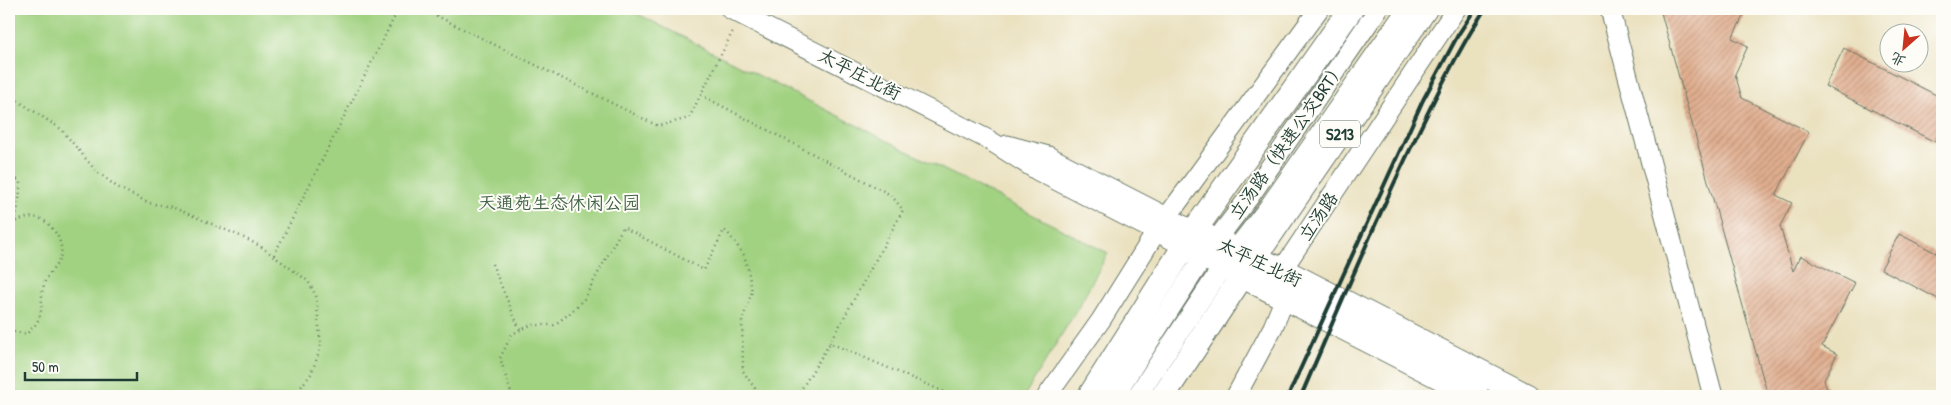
<svg xmlns="http://www.w3.org/2000/svg" width="1951" height="405" viewBox="0 0 1951 405" font-family="'Patrick Hand','LXGW WenKai TC',sans-serif">
<style>
.green{fill:#a1d281;stroke:#60885a}
.building{fill:url(#building-hatch)}
.lines{fill:none;stroke-linecap:round;stroke-linejoin:round}
.minor-casing{stroke:#667665;stroke-width:21}
.major-casing{stroke:#667665;stroke-width:26}
.path{stroke:#667665;stroke-width:2.5;stroke-dasharray:1 4;stroke-linecap:butt}
.minor{stroke:#fff;stroke-width:19}
.major{stroke:#fff;stroke-width:24}
.rail{stroke:#1f3d34;stroke-width:4}
.labels{text-anchor:middle;dominant-baseline:central;stroke-width:4;stroke-linejoin:round;paint-order:stroke}
.shield{fill:#fdfcf7;stroke:#62766e;stroke-width:1}
.shield-label{font-size:16px;font-weight:bold;fill:#1f3d34}
.street-label{font-size:18px;fill:#1f3d34;stroke:#fdfcf7}
.park-label{font-size:18px;fill:#406247;stroke:#fdfcf7}
</style>
<defs>
<pattern id="building-hatch" width="6" height="6" patternUnits="userSpaceOnUse" patternTransform="scale(1.25)"><rect width="6" height="6" fill="#e1ae8f"/><path d="M-1 1l2-2M0 6l6-6M5 7l2-2" fill="none" stroke="#b68f76"/></pattern>
</defs>
<rect width="100%" height="100%" fill="#fdfcf7"/>
<filter id="ink" filterUnits="userSpaceOnUse"><feTurbulence type="fractalNoise" baseFrequency=".02" numOctaves="2"/><feDisplacementMap in="SourceGraphic" scale="10" xChannelSelector="R" yChannelSelector="G"/><feConvolveMatrix kernelMatrix="1 2 1 2 8 2 1 2 1" color-interpolation-filters="sRGB"/></filter>
<filter id="wash" filterUnits="userSpaceOnUse"><feTurbulence type="fractalNoise" baseFrequency=".0096" numOctaves="4" result="noise"/><feDisplacementMap in="SourceGraphic" scale="20" xChannelSelector="R" yChannelSelector="G"/><feGaussianBlur stdDeviation="1.12" result="paint"/><feColorMatrix in="noise" values="0 0 0 0 0 0 0 0 0 0 0 0 0 0 0 0 0 1.4 0 .05"/><feComposite in="paint" operator="in"/></filter>
<g filter="url(#wash)">
<rect width="100%" height="100%" fill="#eae1bf"/>
<path class="green" d="M9,9H628L1108,253L1078,308L1024,396H9Z"/>
<g id="blocks">
<path class="building" d="M1660,9H1747L1732,38L1748,46L1735,74L1742,98L1809,132L1776,195L1792,203L1780,226L1793,271L1801,256L1855,283L1822,346L1837,354L1824,380L1829,396H1768Z
M1844,48L1942,98V128L1935,142L1825,86Z
M1899,234L1942,256V301L1881,269Z"/>
</g>
</g>
<g filter="url(#ink)">
<use href="#blocks" fill-opacity="0" stroke="#667665" stroke-width="1"/>
<g class="lines">
<defs>
<path id="minor" d="M730,9L989,140L1038,171L1184,246
M1610,9L1713,396
M1007,145L1048,156L1194,231
M1271,272L1282,270L1456,9
M1047,396L1101,320L1156,232L1319,9
M1114,396L1204,256L1250,196L1378,9
M1137,396L1223,266L1268,208L1407,9
M1236,396L1273,327L1285,298L1284,284"/>
<path id="major" d="M1194,231L1282,270L1527,396
M1184,246L1477,396
M1090,396L1194,231L1351,9
M1163,396L1242,276L1425,9"/>
</defs>
<use href="#minor" class="minor-casing"/>
<use href="#major" class="major-casing"/>
<path class="path" d="M423,9L658,126L689,118L734,29
M9,95L61,129L96,171L117,187L149,203L172,207L240,236L260,246L308,281L316,296L321,347L311,374L294,396
M701,95L891,195L903,210L830,343
M9,173L20,182C20,201 17,217 9,234
M274,255L396,14L416,9
M492,264L520,330
M9,331L27,334C30,330 35,326 37,322C44,311 40,297 44,284C47,273 59,266 61,254C64,242 52,224 41,219C32,215 23,219 14,222
M512,396L500,358L512,334L531,325H554L570,313L584,299L623,227L704,270L724,230L728,233L744,255L748,269L752,292L742,320L743,371L760,396
M797,396L830,343L954,396"/>
<use href="#minor" class="minor"/>
<use href="#major" class="major"/>
<path class="rail" d="M1288,396L1423,100L1458,35L1475,9
M1301,396C1335,317 1368,238 1405,160C1430,108 1454,57 1485,9"/>
</g>
</g>
<g class="labels">
<rect class="shield" x="1320" y="120.5" width="40" height="27" rx="4"/>
<g class="shield-label">
<text x="1340" y="134">S213</text>
</g>
<g class="street-label">
<text transform="translate(860 74) rotate(27)">太平庄北街</text>
<text transform="translate(1287 140) rotate(-55)">立汤路（快速公交BRT）</text>
<text transform="translate(1318 216) rotate(-56)">立汤路</text>
<text transform="translate(1260 262) rotate(25)">太平庄北街</text>
</g>
<g class="park-label">
<text x="559" y="202">天通苑生态休闲公园</text>
</g>
</g>
<rect width="1951" height="405" fill="none" stroke="#fdfcf7" stroke-width="30"/>
<g transform="translate(1904 48) rotate(207)"><circle r="24" fill="#fdfcf7" stroke="#a4b0a9"/>
<path d="M0-4L9 19L0 12L-9 19Z" fill="#c8321e"/>
<text y="-8" font-size="14" font-weight="bold" text-anchor="middle" fill="#1f3d34">北</text>
</g>
<path d="M25 372v8h112v-8" fill="none" stroke="#1f3d34" stroke-width="2.5"/>
<text x="32" y="372" font-size="15" fill="#1f3d34" stroke="#fdfcf7" stroke-width="4" paint-order="stroke">50 m</text>
</svg>
